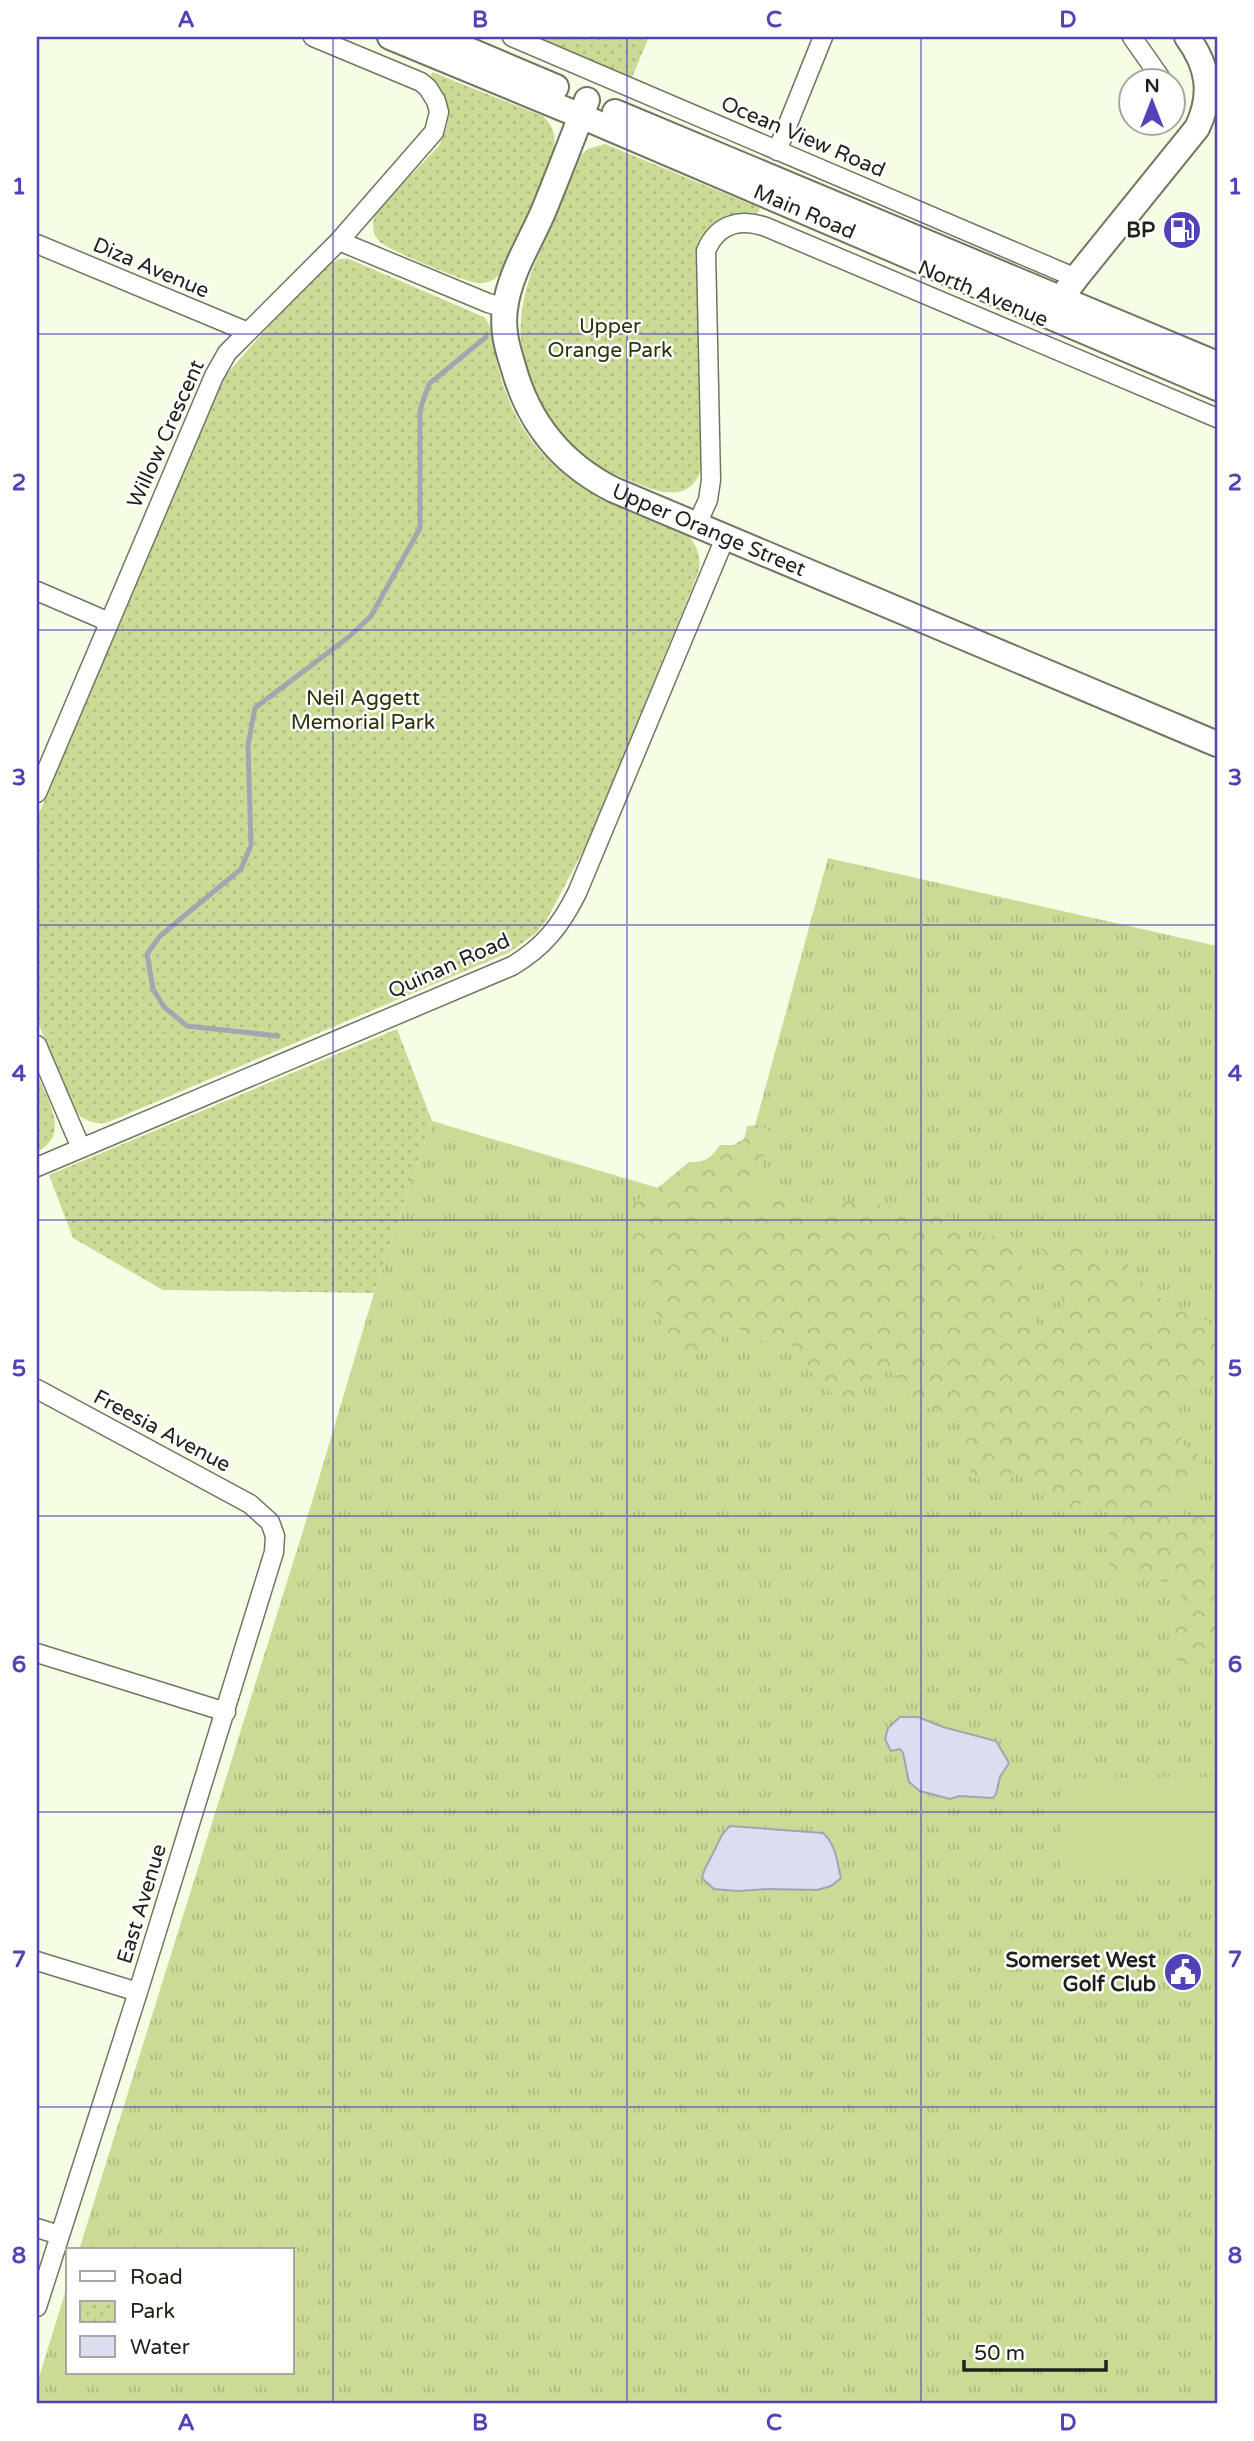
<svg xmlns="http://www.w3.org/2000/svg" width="1254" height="2441" viewBox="0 0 1254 2441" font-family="'Varela Round',sans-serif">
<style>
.grass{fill:url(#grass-tufts)}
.forest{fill:url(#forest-crowns)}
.park{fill:url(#park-dots)}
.pitch{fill:#cadb96}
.water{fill:#dbddf0;stroke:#a3a5b0;stroke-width:2}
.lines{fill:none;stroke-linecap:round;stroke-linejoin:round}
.stream{stroke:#a3a5b0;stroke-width:5}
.street-casing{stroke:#717662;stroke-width:21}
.secondary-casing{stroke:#717662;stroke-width:28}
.street{stroke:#fff;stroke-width:18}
.secondary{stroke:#fff;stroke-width:24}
.grid{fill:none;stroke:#5042b9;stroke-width:2;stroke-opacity:0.55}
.labels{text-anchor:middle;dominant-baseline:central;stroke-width:5;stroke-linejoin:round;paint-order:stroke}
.street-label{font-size:21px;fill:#20221a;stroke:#fff}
.poi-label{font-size:21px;font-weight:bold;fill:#20221a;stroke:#fff;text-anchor:end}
.park-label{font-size:21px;fill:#2a3206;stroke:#fff}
.neatline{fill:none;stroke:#5042b9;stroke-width:2.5}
.grid-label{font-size:23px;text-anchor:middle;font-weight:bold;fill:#5042b9}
</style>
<defs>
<pattern id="grass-tufts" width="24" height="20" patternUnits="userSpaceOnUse" patternTransform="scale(1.75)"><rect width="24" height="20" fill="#cadb96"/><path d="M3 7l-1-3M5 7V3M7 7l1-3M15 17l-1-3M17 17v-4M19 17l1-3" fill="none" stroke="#adbc81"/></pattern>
<pattern id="forest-crowns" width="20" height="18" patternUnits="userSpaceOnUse" patternTransform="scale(1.75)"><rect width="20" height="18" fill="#cadb96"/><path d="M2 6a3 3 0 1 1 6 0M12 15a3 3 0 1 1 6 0" fill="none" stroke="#adbc81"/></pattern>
<pattern id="park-dots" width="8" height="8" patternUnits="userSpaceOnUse" patternTransform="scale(1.75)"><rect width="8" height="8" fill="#cadb96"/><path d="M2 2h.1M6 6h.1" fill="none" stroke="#adbc81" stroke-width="1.8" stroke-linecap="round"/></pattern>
</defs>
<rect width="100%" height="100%" fill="#f6fde5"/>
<path class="grass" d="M828,858L1217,946V2404H37V2384L68,2283V2373H292V2250H79L311,1505L374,1293L432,1121L732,1210Z"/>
<path class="forest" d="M760,1125L771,1132C769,1141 767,1146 764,1154C757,1169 770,1175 750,1188L754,1192C777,1191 781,1201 798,1211L824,1210L833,1201L872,1202L884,1207H935L956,1221L958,1233L967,1242C1036,1212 1016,1295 1041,1329L1054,1328L1063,1305L1060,1292L1042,1273L1040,1260L1042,1247L1053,1240L1079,1238L1115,1254L1126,1263L1150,1293L1185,1310L1195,1319L1207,1321L1217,1328V1382C1198,1384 1190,1400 1173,1408L1170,1421L1180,1430L1182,1443L1201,1458L1204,1471L1195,1481L1173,1495L1174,1508C1190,1521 1198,1517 1217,1513V1666L1214,1664C1197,1665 1177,1669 1170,1650C1168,1646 1168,1638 1169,1634C1177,1613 1187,1611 1179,1587C1158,1575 1137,1582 1115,1577C1097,1551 1119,1528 1104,1503C1088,1500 1080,1504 1068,1513L1055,1511L1024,1467C1001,1477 999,1487 973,1477C962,1454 973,1439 957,1416C940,1411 922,1408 910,1396C897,1384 902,1375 883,1368L873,1376L858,1397C816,1400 815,1369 791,1344C780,1343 767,1344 756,1339C744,1335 745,1329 730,1326L715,1347L702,1351L689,1352L682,1349L665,1329L652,1306V1280L637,1258L627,1235L625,1222L628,1210L636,1200L648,1196L689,1162C705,1163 711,1158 720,1145H733L744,1139L747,1126Z"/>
<path class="park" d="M535,37H649L632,77Z
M432,72L543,116C554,127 557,137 553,153L505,268C498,278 490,284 478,283C467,283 385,249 379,241C371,231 372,221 377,210L438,147C453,122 450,98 431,76Z
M605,144L760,208L757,214C727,209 703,224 696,254L703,462C694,505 660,494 631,481C604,470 580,458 561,435C544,415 531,389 525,364C516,333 522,300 532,270L581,155L588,149Z
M339,259H349L484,317C495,330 494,348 497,363C501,380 507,398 515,414C540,463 583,491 632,511C650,518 671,524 687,534C697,545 701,556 699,571L590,838L546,921L536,933L510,952L106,1123C92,1124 82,1120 74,1109L37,1020V818L223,378L294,298L330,264Z
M397,1029L432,1121L374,1293L163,1290L73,1238L49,1175Z
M37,1074C48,1100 71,1135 37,1152Z"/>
<path class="pitch" d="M1217,1777V1879L1062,1880L1061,1778Z"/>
<path class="water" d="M900,1717H918L943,1727L996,1741L1009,1763L1000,1777L996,1794L993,1798L959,1796L950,1799L920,1791L909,1782L903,1753L900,1749L891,1751L885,1739L888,1728Z
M730,1826L823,1833C836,1845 837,1861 841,1878L831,1886L817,1890L767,1889L738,1891L714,1889L702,1878C704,1867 710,1861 714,1851C720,1840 720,1835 730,1826Z"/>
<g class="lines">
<path class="stream" d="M278,1036L187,1026L164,1007L153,989L147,954L160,936L241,869L251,845L248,745L255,708L350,636L371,616L420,528V410L429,384L486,337"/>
<defs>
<path id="street" d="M512,37L1076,278
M1132,37L1160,77
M777,151L823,37
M339,241L488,303L505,308
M37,244L248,332
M697,524L708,500L711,480L706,251C717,224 740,218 766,227L1217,418
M37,591L109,622
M37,793L214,376L227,353L339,241L434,132L439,112L436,101L428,88L421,82L313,37
M37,1045L81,1148
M37,1167L512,966C544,947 561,925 577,893L725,538
M37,1389L250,1504L270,1522L275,1536L274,1552L138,1992L37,2307
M37,1653L226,1712
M37,1961L138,1992
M37,2228L59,2235"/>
<g id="secondary">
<path id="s1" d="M390,37L581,116L1217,388"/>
<path d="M438,37L556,87"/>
<path id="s2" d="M587,100C573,137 559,173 544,210C531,241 509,274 505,309C502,329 507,347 513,366C528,422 562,464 614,490L1217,744"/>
<path d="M615,112L1217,364"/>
<path d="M1055,312L1061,298L1076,278L1197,128C1213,95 1209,67 1187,37"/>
</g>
</defs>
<use href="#street" class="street-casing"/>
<use href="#secondary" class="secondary-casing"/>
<use href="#street" class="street"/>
<use href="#secondary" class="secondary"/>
</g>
<path class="grid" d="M333,37V2404M627,37V2404M921,37V2404M37,334H1217M37,630H1217M37,925H1217M37,1220H1217M37,1516H1217M37,1812H1217M37,2107H1217"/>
<defs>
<symbol id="fuel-disc" viewBox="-11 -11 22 22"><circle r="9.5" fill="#5042b9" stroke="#fff"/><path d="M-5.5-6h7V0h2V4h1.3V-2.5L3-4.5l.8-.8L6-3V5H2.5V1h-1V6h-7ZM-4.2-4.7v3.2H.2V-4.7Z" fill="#fff"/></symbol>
<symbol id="civic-disc" viewBox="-11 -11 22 22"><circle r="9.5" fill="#5042b9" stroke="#fff"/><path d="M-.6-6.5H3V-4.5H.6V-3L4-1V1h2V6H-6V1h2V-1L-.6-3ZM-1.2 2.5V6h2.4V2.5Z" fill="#fff"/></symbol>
</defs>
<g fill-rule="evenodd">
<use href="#fuel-disc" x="1160" y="208" width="44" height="44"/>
<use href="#civic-disc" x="1161" y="1950" width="44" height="44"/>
</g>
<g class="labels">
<g class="street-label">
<text transform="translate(803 137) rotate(23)">Ocean View Road</text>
<text stroke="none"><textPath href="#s1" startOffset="450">Main Road</textPath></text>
<text transform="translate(151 268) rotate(23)">Diza Avenue</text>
<text transform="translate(983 294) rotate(23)">North Avenue</text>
<text transform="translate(166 434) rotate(-66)">Willow Crescent</text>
<text stroke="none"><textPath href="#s2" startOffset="551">Upper Orange Street</textPath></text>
<text transform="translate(449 966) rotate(-24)">Quinan Road</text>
<text transform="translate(162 1431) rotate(28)">Freesia Avenue</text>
<text transform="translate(142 1904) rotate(-73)">East Avenue</text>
</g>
<g class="poi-label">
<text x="1155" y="230">BP</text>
<text x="1156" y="1960">Somerset West<tspan x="1156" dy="24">Golf Club</tspan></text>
</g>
<g class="park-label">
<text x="610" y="326">Upper<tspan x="610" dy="24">Orange Park</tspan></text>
<text x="363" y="698">Neil Aggett<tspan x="363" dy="24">Memorial Park</tspan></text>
</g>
</g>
<rect width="1254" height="2441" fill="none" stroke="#ffffff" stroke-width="77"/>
<rect x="66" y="2248" width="228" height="126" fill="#ffffff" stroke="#a6a7a3" stroke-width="2"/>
<rect x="80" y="2271" width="35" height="10" fill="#ffffff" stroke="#a6a7a3" stroke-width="2"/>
<text x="130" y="2284" font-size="21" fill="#20221a">Road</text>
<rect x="80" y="2301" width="35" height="21" fill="url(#park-dots)" stroke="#a6a7a3" stroke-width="2"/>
<text x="130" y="2318" font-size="21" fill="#20221a">Park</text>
<rect x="80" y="2336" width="35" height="21" fill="#dbddf0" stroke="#a6a7a3" stroke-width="2"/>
<text x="130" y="2354" font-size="21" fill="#20221a">Water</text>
<g transform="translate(1152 102)"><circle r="33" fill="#ffffff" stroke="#a6a7a3" stroke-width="2"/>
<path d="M0-5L12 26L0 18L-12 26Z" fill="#5042b9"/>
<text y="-10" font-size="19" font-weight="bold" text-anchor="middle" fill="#20221a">N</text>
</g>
<path d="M964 2360v10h142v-10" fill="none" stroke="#20221a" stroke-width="3.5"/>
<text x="974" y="2360" font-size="21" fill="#20221a" stroke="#ffffff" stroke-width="5" paint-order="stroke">50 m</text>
<rect x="38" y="38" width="1178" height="2364" class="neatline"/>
<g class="grid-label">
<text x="186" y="27">A</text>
<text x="480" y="27">B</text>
<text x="774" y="27">C</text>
<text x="1068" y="27">D</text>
<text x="19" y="194">1</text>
<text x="1235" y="194">1</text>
<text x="19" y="490">2</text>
<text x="1235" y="490">2</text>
<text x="19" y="785">3</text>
<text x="1235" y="785">3</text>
<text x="19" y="1081">4</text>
<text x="1235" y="1081">4</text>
<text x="19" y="1376">5</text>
<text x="1235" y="1376">5</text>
<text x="19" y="1672">6</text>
<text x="1235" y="1672">6</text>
<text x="19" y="1967">7</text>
<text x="1235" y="1967">7</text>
<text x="19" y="2263">8</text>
<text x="1235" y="2263">8</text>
<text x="186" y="2430">A</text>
<text x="480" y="2430">B</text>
<text x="774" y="2430">C</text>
<text x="1068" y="2430">D</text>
</g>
</svg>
